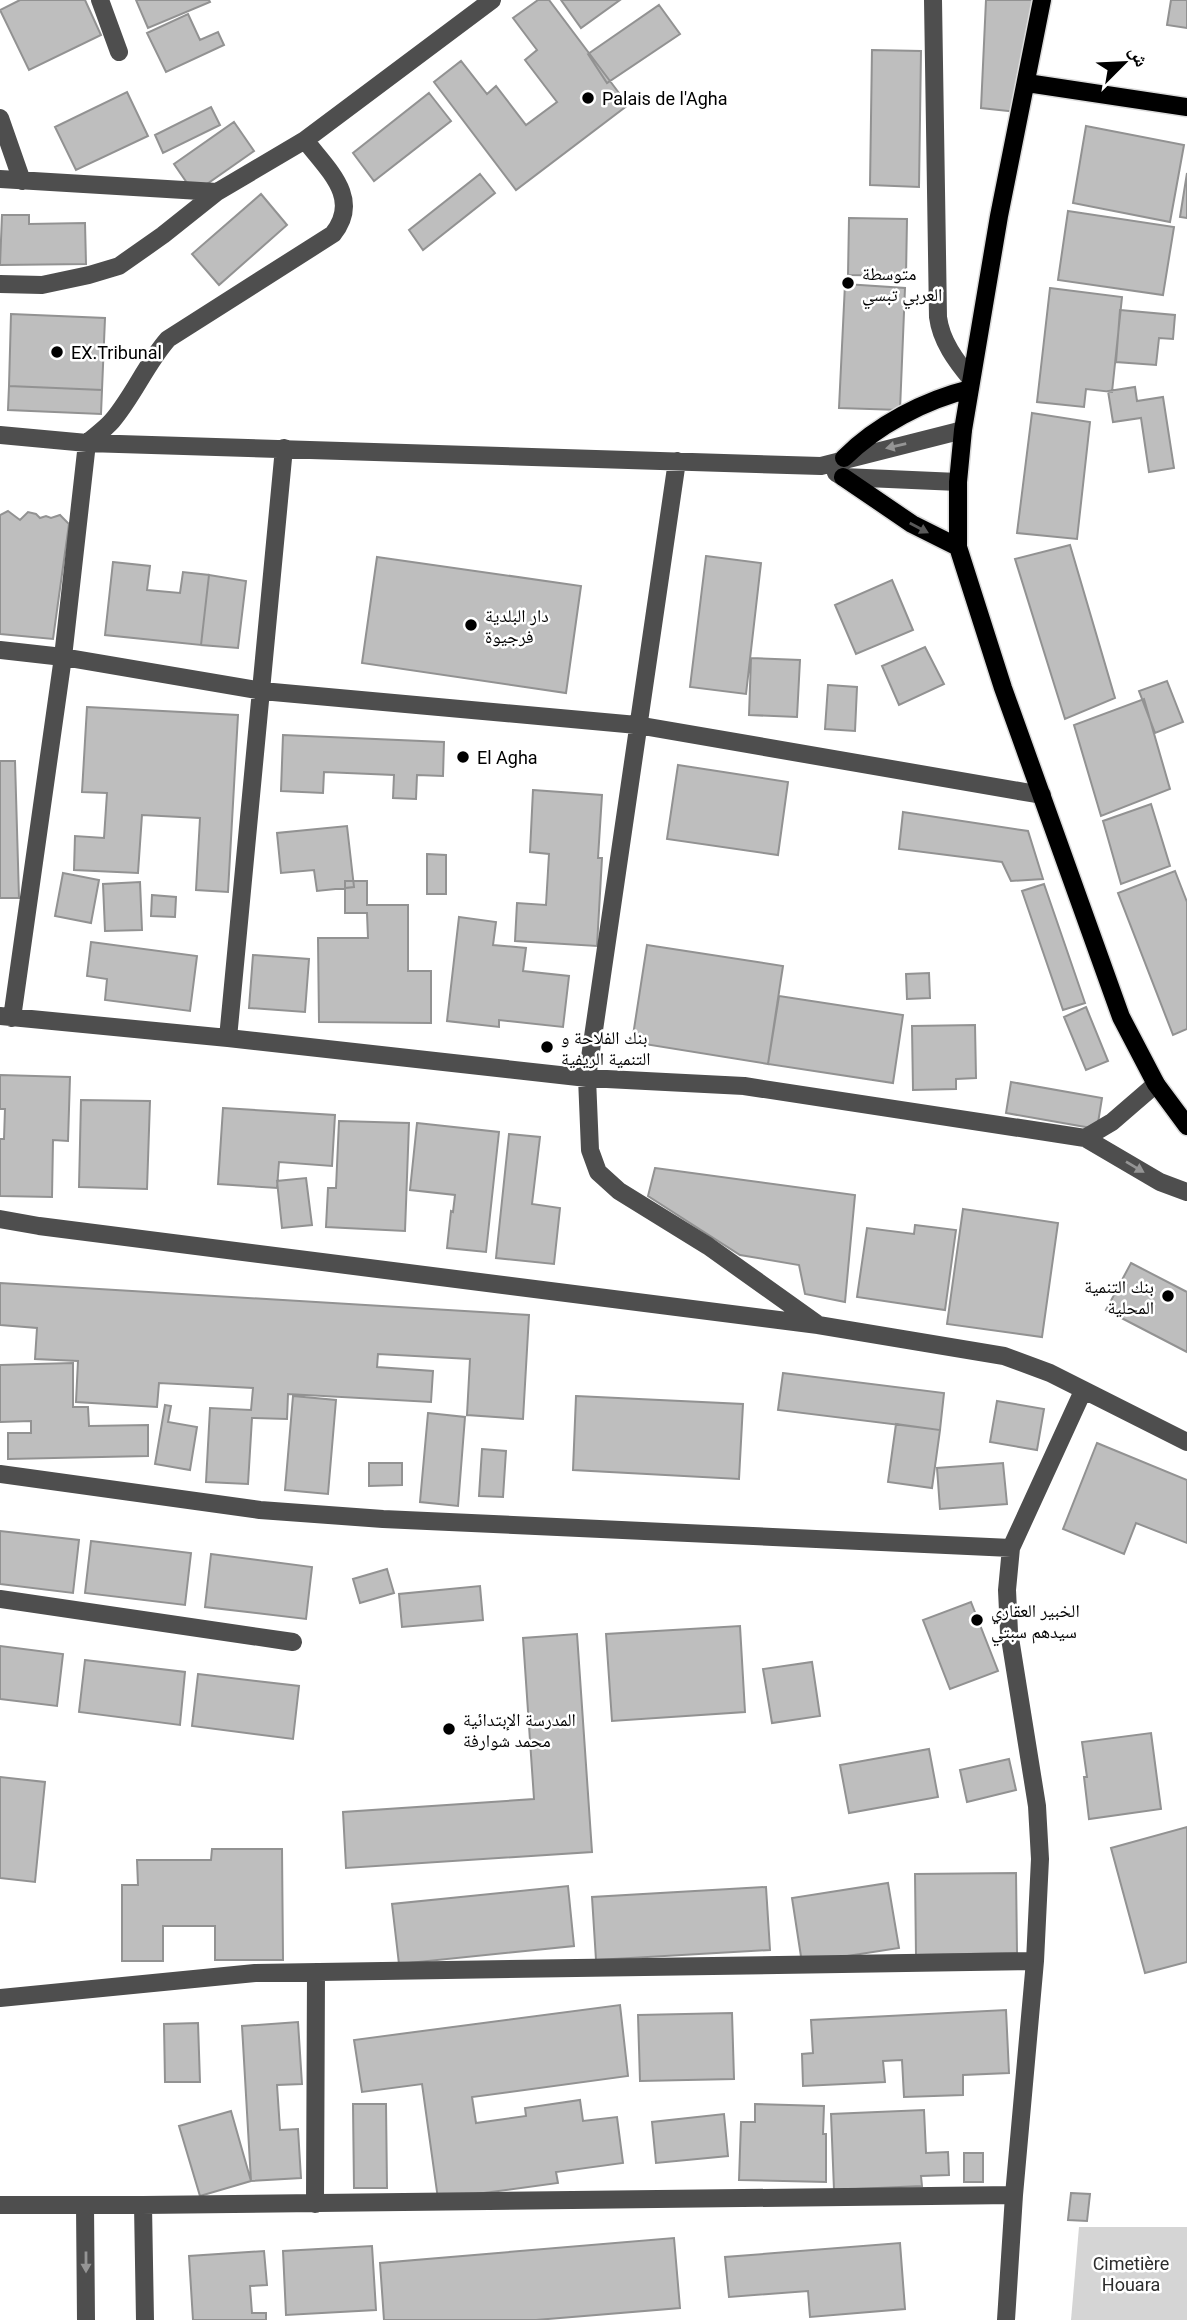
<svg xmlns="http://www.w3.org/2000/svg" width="1187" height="2320" viewBox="0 0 1187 2320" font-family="Roboto,'Noto Naskh Arabic',sans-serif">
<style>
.green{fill:#d5d5d5}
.building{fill:#bebebe;stroke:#929292;stroke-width:2}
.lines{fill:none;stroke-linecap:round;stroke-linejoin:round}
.major-casing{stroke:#dbdbdb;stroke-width:21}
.minor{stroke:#4e4e4e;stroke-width:18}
.major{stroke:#000;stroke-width:18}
.oneway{fill:#959595}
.oneway2{fill:#595959}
.poi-dot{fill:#000;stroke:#fff;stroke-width:2.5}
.labels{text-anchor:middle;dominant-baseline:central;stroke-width:5;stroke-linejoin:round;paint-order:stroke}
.poi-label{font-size:18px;fill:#000;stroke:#fff;text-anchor:start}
.park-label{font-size:18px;fill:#2c2c2c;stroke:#fff}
</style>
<rect width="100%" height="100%" fill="#fff"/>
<path class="green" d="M1079,2227H1187V2320H1071Z"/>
<path class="building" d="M20,0H85L101,35L29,70L0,10Z
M136,0H209L210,2L148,28Z
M538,0H549L628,105L516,190L434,82L461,61L487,94L496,86L526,125L557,102L525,60L537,50L513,18Z
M561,0H620L581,28Z
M986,0H1034L1017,112L981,108Z
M1171,0H1187V28L1167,25Z
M659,5L680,34L607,83L588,54Z
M188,14L200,40L218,32L224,45L166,72L147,33Z
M872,50L921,51L919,187L870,185Z
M127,92L148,136L76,170L55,127Z
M429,93L451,121L374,181L353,153Z
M211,107L220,125L163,153L155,135Z
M234,122L254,151L194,193L174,164Z
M1086,126L1184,145L1170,222L1073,203Z
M1187,173V218L1180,217Z
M480,174L495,193L423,250L409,230Z
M261,194L287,225L219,285L192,254Z
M1068,211L1174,227L1163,295L1058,280Z
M2,215H29V224L85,223L86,264L0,265Z
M849,218L907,219L906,276L848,275Z
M845,284L905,288L900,410L839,408Z
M1050,288L1122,297L1112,392L1086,389L1084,407L1037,402Z
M1120,310L1175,315L1173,339L1159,338L1156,365L1116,362Z
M11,314L105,318L102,390L9,386Z
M11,314L105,318L102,390L9,386Z
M9,386L102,390L101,414L8,410Z
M1135,387L1137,401L1163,397L1174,468L1149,472L1141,418L1113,422L1108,391Z
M1032,413L1090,422L1077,539L1017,533Z
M8,511L20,520L28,512L36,514L40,518L46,516L51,518L60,515L69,524L53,639L0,634V515Z
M1070,545L1115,698L1065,719L1015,559Z
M706,556L761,563L746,694L690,687Z
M377,557L581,586L566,693L362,663Z
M113,562L150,566L147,590L180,593L183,572L209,575L201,645L105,635Z
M209,575L246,581L238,648L201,645Z
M892,580L913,630L856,654L835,605Z
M925,647L944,684L899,705L882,666Z
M751,658L800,660L797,717L749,715Z
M1167,681L1183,722L1155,733L1139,691Z
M828,685L857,687L855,731L825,729Z
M1144,699L1170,789L1101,816L1074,725Z
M87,707L238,715L228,892L196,890L200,818L142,815L138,873L74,870L75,836L104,838L107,793L82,792Z
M283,735L444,742L443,776L417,775L416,799L393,798L394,775L324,772L323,793L281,791Z
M0,761H15L19,898H0Z
M678,765L788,782L778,855L667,839Z
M533,790L602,795L598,858H602L597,946L515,941L517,903L546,905L549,854L530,852Z
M1151,804L1170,866L1121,884L1103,821Z
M903,812L1028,831L1043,879L1011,881L1002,862L899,849Z
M347,826L354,887L317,891L314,870L281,873L277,833Z
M427,854L446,855V894H427Z
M1175,871L1187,902V1029L1173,1035L1118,893Z
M63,873L99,880L91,923L55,916Z
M345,881H367V905H408V971H431V1023L319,1022L318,938H368L367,913H345Z
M140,882L142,930L105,931L103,884Z
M1044,884L1085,1003L1063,1010L1022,891Z
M152,895L176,897L175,917L151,916Z
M459,917L496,922L493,945L526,948L523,971L569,976L563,1027L499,1020V1027L447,1021Z
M91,942L197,956L190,1011L105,1000L107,979L87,976Z
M647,945L783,966L768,1064L632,1042Z
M253,955L309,959L305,1012L249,1008Z
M929,973L930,998L907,999L906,974Z
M779,996L903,1015L893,1083L768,1064Z
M1086,1007L1108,1061L1086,1070L1064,1017Z
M975,1025L976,1078L956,1079V1089L913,1090L912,1026Z
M0,1075L70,1077L68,1141L53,1140L52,1197L0,1196V1139H4L5,1109H0Z
M1011,1082L1102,1098L1097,1129L1006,1113Z
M81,1100L150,1101L147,1189L79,1187Z
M223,1108L335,1115L332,1166L279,1162L277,1188L218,1184Z
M339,1121L409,1123L405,1231L326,1227L328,1188H336Z
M417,1123L499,1132L486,1252L447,1248L451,1211L453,1212L455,1195L410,1190Z
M509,1134L540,1137L532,1204L560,1208L554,1264L496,1258Z
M655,1168L855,1195L845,1302L805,1294L799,1265L740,1255L648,1196Z
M306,1178L312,1225L282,1228L277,1181Z
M963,1209L1058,1223L1042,1337L947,1324Z
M915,1225L956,1230L945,1310L857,1297L867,1228L914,1234Z
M1131,1263L1187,1292V1352L1106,1310Z
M0,1283L529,1315L523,1419L467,1415L470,1359L378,1354L377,1367L433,1371L431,1402L288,1394L287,1419L252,1418L248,1484L206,1482L210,1408L251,1410L253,1388L159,1383L157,1407L76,1402L78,1361L35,1359L37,1328L0,1325Z
M73,1363V1407H88L89,1426L148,1425V1456L8,1459V1433H31V1421L0,1422V1365Z
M783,1373L944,1393L940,1430L778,1410Z
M293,1396L336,1400L328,1494L285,1490Z
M576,1396L743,1404L739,1479L573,1470Z
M997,1401L1044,1409L1037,1450L990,1442Z
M165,1405L171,1406L168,1422L197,1427L190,1470L155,1464Z
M428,1413L465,1417L458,1506L420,1502Z
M896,1424L940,1430L932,1488L888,1482Z
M1097,1443L1187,1480V1543L1136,1523L1124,1554L1063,1529Z
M482,1449L506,1451L503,1497L479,1496Z
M369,1463H402V1485L369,1486Z
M1003,1463L1007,1504L940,1509L937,1468Z
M0,1531L79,1540L73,1593L0,1584Z
M91,1541L191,1553L185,1605L85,1593Z
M211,1554L312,1567L306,1619L205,1607Z
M387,1569L394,1593L360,1603L353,1579Z
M480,1586L483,1620L402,1627L399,1594Z
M971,1602L998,1671L950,1689L923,1620Z
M740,1626L745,1712L612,1721L606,1634Z
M577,1634L592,1852L346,1868L343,1812L534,1799L523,1638Z
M0,1646L63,1654L57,1706L0,1699Z
M85,1660L185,1672L180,1725L79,1712Z
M812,1662L820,1716L772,1723L763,1669Z
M198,1674L299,1686L293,1739L192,1726Z
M1151,1733L1161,1809L1089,1819L1084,1777H1087L1082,1742Z
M929,1749L938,1797L849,1813L840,1765Z
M1009,1759L1016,1790L967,1802L960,1770Z
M0,1777L45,1782L35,1882L0,1878Z
M1187,1827V1962L1145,1973L1111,1848Z
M212,1849H282L283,1960H215V1926H163V1961H122V1885H138L137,1860H211Z
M1016,1873L1017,1953L916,1955L915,1874Z
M888,1883L899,1948L802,1963L792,1898Z
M568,1886L574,1946L399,1964L392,1904Z
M766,1887L770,1950L596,1960L592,1897Z
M620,2005L628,2076L472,2097L476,2123L526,2116L525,2108L580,2100L583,2121L617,2117L623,2163L556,2172L558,2183L438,2199L422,2084L362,2092L354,2040Z
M1006,2010L1009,2073L963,2075V2095L904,2097L902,2060L883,2061L885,2082L803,2086L802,2054L813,2053L811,2020Z
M732,2013L734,2079L640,2081L638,2015Z
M298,2022L302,2084L277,2085L280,2130L298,2129L301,2178L251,2181L242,2026Z
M198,2023L200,2082H165L164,2024Z
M353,2104H386L387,2188H354Z
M755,2104L824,2106L823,2134H826V2182L739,2180L741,2122H755Z
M924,2110L926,2153L948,2152L949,2175L921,2176L922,2186L834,2190L831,2114Z
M231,2111L251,2181L200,2196L179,2126Z
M724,2114L728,2156L656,2163L652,2122Z
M964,2153H983V2182H964Z
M1071,2193L1090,2194L1087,2221L1068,2220Z
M674,2238L680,2308L536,2320H384L380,2263Z
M900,2243L905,2309L810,2317L808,2291L729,2297L725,2257Z
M372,2246L376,2310L286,2315L283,2251Z
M264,2251L267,2285L250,2286L252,2313H266V2320H193L189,2256Z"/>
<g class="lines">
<defs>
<path id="major" d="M1042,0L999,216L963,430L958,482V547L1003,688L1121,1017L1156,1084L1187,1126
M1027,83L1187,107
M844,458C877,425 925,400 970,389
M843,477L912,524L958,547"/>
</defs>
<use href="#major" class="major-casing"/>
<path class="minor" d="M100,0L119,52
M933,0L938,317C941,341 956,361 971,379
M0,118L22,181
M0,179L217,192
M0,284L42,285L89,275L119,266L163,235L217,192L305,140L492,0
M0,435L87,443L821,466L963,430
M677,461L587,1078L590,1150L598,1172L619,1191L708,1246L816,1323
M836,473L843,477L958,482
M0,650L63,657L262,691L637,725L1042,795
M0,1016L228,1038L587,1078L744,1086L1085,1138L1160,1182L1187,1192
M12,1018L63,657L87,443C95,436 105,429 112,421C134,395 146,364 168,339L333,234C362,198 327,169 305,140
M228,1038L284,448
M1085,1138L1112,1122L1156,1084
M0,1219L39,1226L818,1325L1004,1356L1050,1373L1187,1442
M0,1474L260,1510L383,1519L1011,1548
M0,1599L293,1642
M0,1998L255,1973L1035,1961
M315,2204L316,1972
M0,2205H143L1014,2195
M85,2205L86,2320
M143,2205L145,2320
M1006,2320L1014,2195L1035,1961L1040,1859L1037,1806L1009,1632L1007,1590L1011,1548L1083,1391"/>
<use href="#major" class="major"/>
</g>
<defs><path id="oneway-solid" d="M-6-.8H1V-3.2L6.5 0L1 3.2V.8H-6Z" transform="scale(1.75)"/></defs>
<g class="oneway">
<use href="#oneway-solid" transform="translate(896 446) rotate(167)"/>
<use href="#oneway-solid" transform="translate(1135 1167) rotate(31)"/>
<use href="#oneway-solid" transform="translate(86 2262) rotate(90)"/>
</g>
<use class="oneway2" href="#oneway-solid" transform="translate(919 528) rotate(28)"/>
<g class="poi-dot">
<circle cx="588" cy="98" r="7"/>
<circle cx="848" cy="283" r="7"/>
<circle cx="57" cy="352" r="7"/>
<circle cx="471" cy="625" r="7"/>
<circle cx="463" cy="757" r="7"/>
<circle cx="547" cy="1047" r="7"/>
<circle cx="1168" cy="1296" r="7"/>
<circle cx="977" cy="1620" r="7"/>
<circle cx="449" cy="1729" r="7"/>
</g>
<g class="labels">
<g class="poi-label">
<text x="602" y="98">Palais de l'Agha</text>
<text x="862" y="273">متوسطة<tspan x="862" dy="21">العربي تبسي</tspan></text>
<text x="71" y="352">EX.Tribunal</text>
<text x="485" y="615">دار البلدية<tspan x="485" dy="21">فرجيوة</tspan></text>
<text x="477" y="757">El Agha</text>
<text x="561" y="1037">بنك الفلاحة و<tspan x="561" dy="21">التنمية الريفية</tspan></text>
<text x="1154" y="1286" text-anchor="end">بنك التنمية<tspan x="1154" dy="21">المحلية</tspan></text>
<text x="991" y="1610">الخبير العقاري<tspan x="991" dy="21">سيدهم سبتي</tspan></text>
<text x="463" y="1719">المدرسة الإبتدائية<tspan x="463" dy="21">محمد شوارفة</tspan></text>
</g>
<g class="park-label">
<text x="1131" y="2263">Cimetière<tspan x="1131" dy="21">Houara</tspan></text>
</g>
</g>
<g transform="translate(1124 63) rotate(66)" stroke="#ffffff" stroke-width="5" paint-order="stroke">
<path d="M0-5L12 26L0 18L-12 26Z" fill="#000000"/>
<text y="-10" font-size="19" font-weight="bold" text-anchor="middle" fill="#000000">ش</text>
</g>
</svg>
